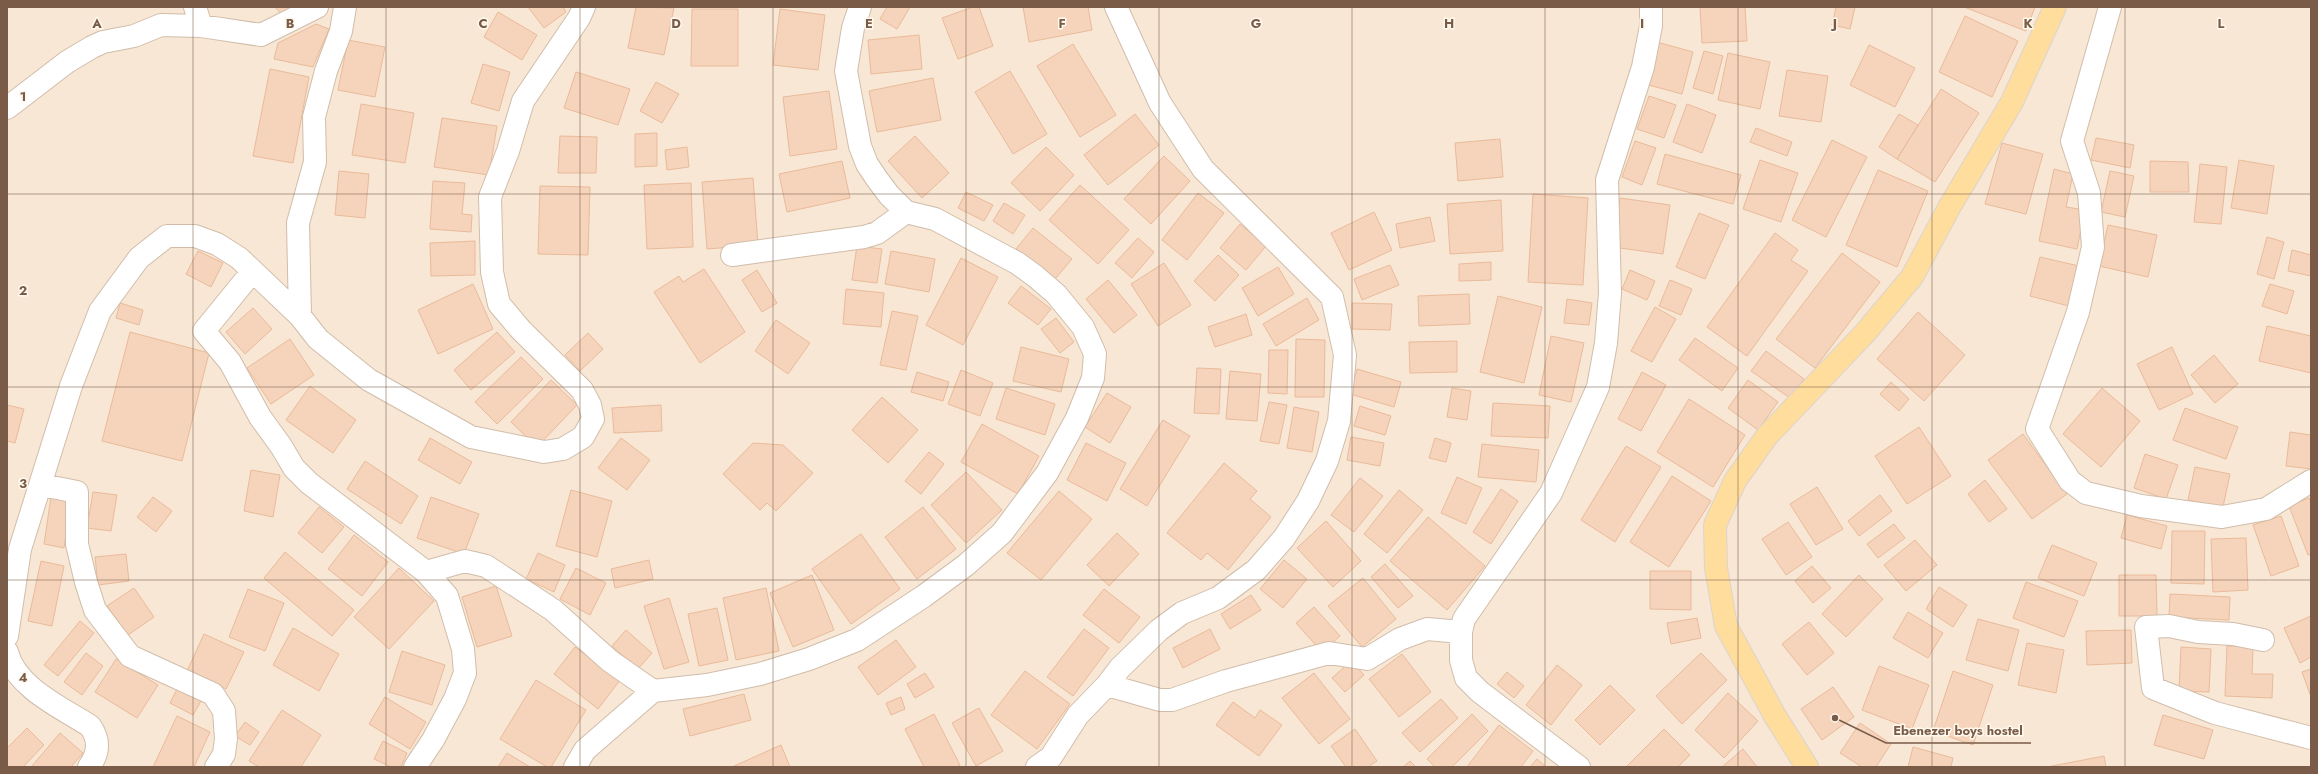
<svg xmlns="http://www.w3.org/2000/svg" width="2318" height="774" viewBox="0 0 2318 774" font-family="Jost,sans-serif">
<style>
.residential{fill:#f7e7d4}
.building{fill:#f6d4bb;stroke:#eaba9a}
.lines{fill:none;stroke-linecap:round;stroke-linejoin:round}
.street-casing{stroke:#d1bdaa;stroke-width:24}
.primary-casing{stroke:#dcd4cf;stroke-width:24}
.street{stroke:#fff;stroke-width:22}
.primary{stroke:#ffdd9c;stroke-width:22}
.grid{fill:none;stroke:#7a5b48;stroke-width:1;stroke-opacity:0.55}
.grid-label{font-size:13px;text-anchor:middle;font-weight:bold;fill:#7a5b48;stroke:#fff9ee;stroke-width:3;stroke-linejoin:round;paint-order:stroke}
.leader{fill:none;stroke:#7a5b48;stroke-width:1.5}
.callout-dot{fill:#7a5b48;stroke:#fff9ee;stroke-width:1.5}
.callout-label{font-size:13px;text-anchor:middle;font-weight:bold;fill:#7a5b48;stroke:#fff9ee;stroke-width:3;stroke-linejoin:round;paint-order:stroke}
</style>
<rect width="100%" height="100%" fill="#fef5e6"/>
<path class="residential" d="M7,7H2311V767H7Z"/>
<path class="building" d="M275,7H295L284,17Z
M528,7H563L566,12L544,28Z
M636,7L674,8L664,55L628,48Z
M887,7H910L897,29L880,19Z
M973,7H979L993,46L958,59L942,18Z
M1023,7H1088L1092,30L1029,42Z
M1700,7H1745L1747,41L1702,43Z
M1836,7H1855L1850,29L1832,25Z
M1964,7H2035L2026,31Z
M692,9H738V66H691Z
M780,9L825,15L818,70L773,65Z
M498,12L537,35L522,60L484,37Z
M1965,16L2018,41L1992,97L1939,72Z
M316,24L329,29L313,67L274,59L278,43Z
M919,35L922,69L871,74L868,40Z
M348,40L385,47L375,97L338,90Z
M1657,42L1693,52L1682,94L1645,84Z
M1073,44L1116,115L1080,137L1037,66Z
M1869,45L1915,68L1895,107L1850,85Z
M1704,51L1723,56L1713,94L1693,88Z
M1728,53L1770,62L1760,109L1718,100Z
M483,64L510,72L499,111L471,103Z
M270,69L309,77L293,163L253,156Z
M1787,70L1828,76L1821,122L1779,116Z
M1010,71L1047,134L1013,154L975,92Z
M576,72L630,89L618,125L564,108Z
M933,78L941,120L877,132L869,91Z
M656,82L679,94L662,123L640,111Z
M1941,89L1979,113L1935,182L1897,159Z
M829,91L837,149L790,156L783,97Z
M1649,96L1676,105L1664,138L1637,129Z
M361,104L414,113L405,163L352,155Z
M1687,104L1716,115L1702,153L1673,142Z
M1135,114L1159,145L1108,185L1084,155Z
M1899,114L1918,125L1897,159L1879,147Z
M442,118L497,126L489,175L434,167Z
M1756,128L1792,142L1787,156L1750,142Z
M657,133V166L635,167V134Z
M560,136L597,137L596,173H558Z
M915,136L949,173L922,198L888,161Z
M2096,138L2134,145L2130,168L2091,160Z
M1500,139L1503,177L1458,181L1455,143Z
M1832,140L1867,157L1826,237L1792,220Z
M1635,141L1656,148L1642,185L1622,177Z
M2002,143L2043,154L2026,214L1985,204Z
M687,147L689,167L667,170L665,150Z
M1046,147L1074,175L1040,211L1011,183Z
M1665,154L1741,175L1733,204L1657,184Z
M1164,156L1190,181L1151,224L1124,199Z
M1760,160L1798,173L1781,222L1743,209Z
M2239,160L2274,166L2267,214L2231,208Z
M842,161L850,198L787,212L779,174Z
M2150,161L2188,162L2189,192H2150Z
M2200,164L2227,167L2221,224L2194,222Z
M2054,169L2073,174L2066,207L2085,210L2077,249L2039,241Z
M1878,170L1928,191L1897,267L1846,245Z
M339,171L369,174L365,218L335,215Z
M2110,171L2134,176L2125,217L2101,212Z
M753,178L758,245L707,249L702,182Z
M433,181L465,183L462,214L472,215L471,232L430,229Z
M691,183L693,247L647,249L644,185Z
M1080,185L1129,230L1098,264L1049,220Z
M540,186L590,187L588,255L538,254Z
M966,192L993,205L984,221L958,208Z
M1198,193L1224,213L1187,260L1162,240Z
M1533,194L1588,198L1583,285L1528,282Z
M1620,198L1670,205L1663,254L1613,247Z
M1501,200L1503,251L1450,254L1447,204Z
M1004,203L1025,215L1013,234L993,221Z
M1374,212L1392,250L1349,270L1331,233Z
M1699,213L1729,225L1705,279L1676,267Z
M1430,217L1435,241L1400,248L1396,224Z
M1240,224L1266,246L1246,270L1220,248Z
M2108,225L2157,235L2148,277L2099,266Z
M1033,228L1072,259L1055,279L1016,249Z
M1775,233L1798,250L1791,260L1808,271L1747,356L1707,327Z
M2267,237L2284,242L2274,279L2257,274Z
M1138,238L1154,252L1132,278L1115,263Z
M475,241V275L431,276L430,243Z
M857,246L882,249L877,283L852,280Z
M2292,250L2311,255V276L2288,271Z
M198,251L223,263L211,287L186,274Z
M891,251L935,259L929,292L885,284Z
M1842,253L1880,282L1815,368L1776,339Z
M1218,255L1239,275L1215,301L1194,281Z
M2040,257L2079,266L2069,306L2030,296Z
M961,258L998,277L963,345L926,325Z
M1491,262V280L1459,281V264Z
M1164,263L1191,305L1158,326L1131,284Z
M1390,265L1399,285L1362,300L1354,279Z
M1278,267L1294,294L1258,316L1242,288Z
M704,269L745,332L700,363L654,292L679,276L683,282Z
M757,270L777,303L762,312L742,280Z
M1630,270L1655,281L1647,300L1622,289Z
M1108,280L1137,315L1114,333L1086,299Z
M1670,280L1692,289L1681,315L1659,306Z
M473,284L493,329L438,354L418,310Z
M2270,284L2294,291L2287,314L2262,306Z
M1021,286L1051,309L1038,325L1008,303Z
M846,289L884,293L881,327L843,324Z
M1469,294L1470,324L1419,326L1418,296Z
M1498,296L1542,307L1524,383L1480,372Z
M1307,298L1319,320L1276,346L1263,324Z
M1567,299L1592,303L1589,325L1564,323Z
M120,303L143,310L139,325L116,318Z
M1352,303L1392,304L1390,330L1352,329Z
M1655,307L1676,319L1652,362L1631,351Z
M253,308L272,329L245,354L226,332Z
M892,311L918,316L906,370L880,365Z
M1918,312L1965,355L1924,401L1877,359Z
M1246,314L1252,335L1215,347L1208,327Z
M1056,318L1074,342L1060,353L1041,329Z
M776,320L810,343L788,374L755,351Z
M2267,326L2311,336V373L2259,361Z
M130,332L209,353L182,461L102,441Z
M497,332L515,352L471,390L454,370Z
M588,333L603,349L580,371L565,355Z
M1551,336L1584,343L1571,402L1539,395Z
M1695,338L1738,368L1722,391L1679,360Z
M290,339L314,375L271,404L247,368Z
M1296,339L1325,340L1324,397H1295Z
M1457,341V372L1410,373L1409,342Z
M1021,347L1069,359L1061,392L1013,381Z
M2172,347L2193,394L2159,410L2137,364Z
M1269,350H1288L1287,394L1268,393Z
M1766,351L1804,379L1790,398L1751,371Z
M2214,355L2238,384L2215,403L2191,375Z
M521,357L543,379L497,424L475,402Z
M1197,368L1221,369L1219,414L1194,413Z
M1357,369L1401,382L1394,407L1350,394Z
M961,370L993,383L980,416L948,404Z
M1230,371L1261,374L1257,421L1226,419Z
M917,372L949,382L943,401L911,392Z
M1642,372L1666,385L1641,431L1618,419Z
M551,380L577,405L537,447L511,422Z
M1748,380L1778,402L1758,430L1728,408Z
M1891,382L1909,399L1899,411L1880,394Z
M310,386L356,420L333,453L286,420Z
M1006,388L1055,404L1045,435L996,419Z
M1452,388L1471,391L1467,420L1447,417Z
M2102,388L2140,421L2101,467L2063,434Z
M1107,393L1131,407L1110,443L1085,427Z
M882,397L918,430L888,463L852,430Z
M1689,399L1745,435L1713,487L1657,452Z
M1269,402L1287,405L1279,444L1260,441Z
M1493,403L1550,406L1548,438L1491,436Z
M7,405L24,409L15,443L7,441Z
M661,405L662,431L614,433L612,408Z
M1360,406L1391,416L1385,435L1354,426Z
M1294,407L1319,412L1312,452L1287,448Z
M2185,408L2238,427L2226,459L2173,440Z
M1163,420L1190,436L1147,506L1120,489Z
M982,424L1039,456L1018,494L961,462Z
M1919,427L1951,476L1907,504L1875,456Z
M2290,432L2311,435V469L2286,466Z
M2023,434L2067,494L2032,519L1988,460Z
M1351,437L1384,443L1380,466L1347,460Z
M430,438L472,462L460,484L418,460Z
M621,438L650,460L627,490L598,468Z
M1435,438L1451,443L1446,462L1429,458Z
M753,443L783,445L813,473L776,511L767,503L760,510L723,474Z
M1086,443L1126,463L1107,501L1067,480Z
M1482,444L1539,450L1536,482L1478,477Z
M1626,446L1661,467L1615,542L1581,520Z
M929,452L944,464L921,494L905,481Z
M2145,454L2178,465L2166,499L2134,488Z
M365,461L418,496L401,524L347,489Z
M1224,463L1257,491L1250,499L1271,517L1228,570L1207,553L1201,560L1167,533Z
M2195,467L2230,474L2223,507L2188,500Z
M251,470L280,475L273,517L244,511Z
M966,472L1002,510L966,543L931,505Z
M1672,476L1711,501L1669,567L1630,542Z
M1457,477L1482,488L1466,524L1441,513Z
M1360,478L1383,496L1354,532L1331,515Z
M1985,480L2007,509L1989,522L1968,494Z
M1817,487L1843,529L1816,545L1790,504Z
M1501,489L1518,501L1491,544L1473,532Z
M571,490L612,501L597,557L556,546Z
M1399,490L1423,510L1387,553L1364,534Z
M1059,491L1092,519L1041,580L1007,553Z
M93,492L117,495L111,531L87,528Z
M1880,495L1892,511L1859,536L1848,521Z
M51,497L71,500L64,548L44,544Z
M153,497L172,511L156,532L137,517Z
M431,497L479,514L464,554L417,538Z
M2309,498L2311,502V554L2308,555L2289,506Z
M319,507L344,527L322,553L298,533Z
M923,507L956,549L917,579L885,537Z
M2127,515L2167,526L2161,549L2121,538Z
M2281,516L2299,566L2271,576L2253,525Z
M1428,517L1485,566L1447,610L1390,561Z
M1326,521L1361,561L1333,587L1297,548Z
M1788,522L1812,557L1786,575L1762,539Z
M1894,524L1905,538L1878,558L1867,544Z
M2172,531H2205L2204,584L2171,583Z
M1117,533L1139,554L1109,586L1087,565Z
M861,534L900,589L851,624L812,569Z
M354,535L388,562L362,596L328,569Z
M2246,538L2248,590L2213,592L2211,539Z
M1915,540L1937,565L1906,591L1884,565Z
M2052,545L2097,563L2084,596L2038,578Z
M285,552L354,610L332,636L264,578Z
M538,553L565,565L554,592L526,579Z
M126,554L129,581L98,585L95,557Z
M649,560L653,579L615,588L611,569Z
M1284,560L1307,579L1283,608L1260,589Z
M41,561L64,566L52,626L28,621Z
M1385,564L1413,596L1398,608L1371,577Z
M1812,566L1831,588L1813,603L1795,581Z
M399,568L434,601L389,649L354,617Z
M576,568L606,583L590,615L560,599Z
M1650,571H1691V610L1650,609Z
M812,575L834,630L793,647L770,593Z
M1859,575L1883,599L1846,637L1822,614Z
M2119,575H2156L2157,616H2119Z
M1363,578L1396,619L1362,647L1328,606Z
M2026,582L2078,601L2064,637L2013,618Z
M496,586L512,636L477,647L462,597Z
M1939,587L1967,605L1953,627L1926,609Z
M134,588L154,617L128,635L107,606Z
M766,588L779,651L736,660L723,598Z
M248,589L284,603L265,651L229,637Z
M1104,589L1140,617L1119,643L1083,615Z
M2170,594L2230,597L2229,620L2169,617Z
M1251,595L1261,610L1230,629L1221,614Z
M669,598L689,662L664,669L644,606Z
M1314,607L1340,636L1322,652L1296,623Z
M717,608L728,660L699,666L688,614Z
M1908,612L1943,633L1928,658L1893,638Z
M2311,616V657L2300,663L2284,628Z
M1697,618L1701,638L1671,644L1667,623Z
M1978,619L2019,630L2008,671L1966,660Z
M80,621L94,633L58,676L44,665Z
M1809,622L1834,653L1807,675L1782,644Z
M293,628L339,654L319,691L273,665Z
M1084,629L1109,648L1073,696L1047,677Z
M1210,629L1220,649L1183,668L1173,648Z
M626,630L652,653L638,669L612,646Z
M2131,630L2132,663L2087,665L2086,631Z
M204,634L244,652L226,689L187,671Z
M896,640L916,667L878,695L858,667Z
M2027,643L2064,650L2056,693L2018,685Z
M2227,646L2253,647L2252,674H2273L2272,698L2225,696Z
M575,647L620,680L598,709L554,674Z
M2181,647L2211,649L2209,692L2179,691Z
M402,651L445,665L432,705L389,692Z
M86,653L103,666L82,695L64,682Z
M1701,653L1727,680L1682,724L1656,696Z
M1402,654L1431,692L1399,717L1369,679Z
M116,659L158,685L137,718L95,692Z
M1351,661L1364,675L1345,692L1332,678Z
M1557,665L1582,685L1551,725L1526,705Z
M1879,666L1929,685L1912,729L1862,710Z
M2311,669V697L2302,672Z
M1025,671L1070,704L1037,749L991,715Z
M1953,671L1993,685L1973,745L1933,731Z
M1507,672L1524,686L1514,698L1497,684Z
M925,673L934,687L915,698L907,684Z
M1314,673L1350,719L1319,744L1282,698Z
M536,680L586,710L551,767H547L500,739Z
M1610,685L1635,710L1600,745L1575,720Z
M1833,687L1854,717L1822,740L1801,709Z
M177,689L201,701L193,715L170,703Z
M1728,693L1758,721L1724,758L1695,730Z
M744,694L751,720L690,736L683,709Z
M385,697L426,722L410,749L369,724Z
M901,697L905,709L891,715L886,703Z
M1441,699L1458,718L1420,752L1402,733Z
M1233,702L1255,718L1260,710L1282,725L1259,756L1216,725Z
M979,708L1003,751L976,766L952,723Z
M282,710L321,735L301,767H259L249,761Z
M934,714L960,765L956,767H924L905,729Z
M1472,714L1488,731L1452,767H1435L1427,759Z
M2163,715L2213,730L2204,759L2154,745Z
M177,716L210,732L194,767H153Z
M245,722L259,732L250,745L235,736Z
M1860,723L1891,744L1876,767H1862L1840,753Z
M1499,725L1533,751L1521,767H1467Z
M27,728L44,745L23,767H7V748Z
M1355,729L1377,761L1368,767H1346L1331,746Z
M1664,729L1690,755L1678,767H1626Z
M60,733L83,753L71,767H31Z
M383,741L407,753L401,767H391L374,759Z
M781,745L790,767H732Z
M1913,747L1953,758L1951,767H1908Z
M1743,749L1757,767H1722Z
M507,753L530,767H498Z
M2104,756L2106,767H2047Z
M1537,759L1546,767H1530Z
M1410,761L1416,767H1403Z"/>
<g class="lines">
<defs>
<path id="street" d="M195,7L201,26L261,35L317,7
M2110,7L2072,141L2089,193L2093,247L2078,312L2037,429L2070,481L2086,493L2141,506L2222,517L2266,509L2311,481
M7,108L67,62L92,47L103,42L134,36L161,25L201,26
M732,255L864,237L877,233L906,212
M252,272L204,331L230,362L260,417L281,446L294,468L309,483L426,572L465,561L486,566L553,610L610,661L653,691L707,685L760,674L809,659L857,640L924,596L966,565L1002,533L1047,473L1077,418L1093,378L1095,354L1083,327L1056,294L1035,276L1017,263L935,219L906,212L889,195L877,179L867,164L860,146L846,71L853,28L860,7
M300,316L298,223L315,162L314,117L326,71L341,31L345,7
M42,485L77,492V544L86,582L95,610L130,656L213,694L224,711L226,739L224,754L216,767
M7,636L20,549L71,386L100,311L139,258L167,236H195L217,244L239,258L300,316L318,339L369,380L471,437L544,452L563,449L583,437L593,419L590,405L582,390L521,330L499,304L492,272L490,197L508,151L523,101L579,18L584,7
M2263,640L2233,634L2198,632L2169,626L2146,627L2153,688L2215,713L2311,738
M7,652C15,687 62,708 90,726C100,740 99,753 89,767
M1107,685L1160,700H1172L1226,681L1329,653L1367,659L1400,639L1427,629L1461,632
M415,767L433,740L455,699L465,673L463,649L447,596L426,572
M575,767L585,750L653,691
M1037,767L1051,757L1078,715L1107,685L1120,668L1159,630L1182,613L1218,598L1256,570L1284,538L1308,501L1327,461L1339,421L1345,355L1332,297L1203,169L1160,103L1116,7
M1579,767L1480,692L1466,678L1461,660V632L1464,619L1551,493L1598,387L1606,343L1610,293L1607,180L1643,67L1651,26V7"/>
<path id="primary" d="M1807,767L1775,716L1726,626L1716,568L1715,525L1735,481L1767,436L1865,333L1912,277L1950,206L2012,102L2055,7"/>
</defs>
<use href="#street" class="street-casing"/>
<use href="#primary" class="primary-casing"/>
<use href="#street" class="street"/>
<use href="#primary" class="primary"/>
</g>
<path class="grid" d="M193,7V767M386,7V767M580,7V767M773,7V767M966,7V767M1159,7V767M1352,7V767M1545,7V767M1738,7V767M1932,7V767M2125,7V767M7,194H2311M7,387H2311M7,580H2311"/>
<g class="grid-label">
<text x="97" y="28">A</text>
<text x="290" y="28">B</text>
<text x="483" y="28">C</text>
<text x="676" y="28">D</text>
<text x="869" y="28">E</text>
<text x="1062" y="28">F</text>
<text x="1256" y="28">G</text>
<text x="1449" y="28">H</text>
<text x="1642" y="28">I</text>
<text x="1835" y="28">J</text>
<text x="2028" y="28">K</text>
<text x="2221" y="28">L</text>
<text x="23" y="101">1</text>
<text x="23" y="295">2</text>
<text x="23" y="488">3</text>
<text x="23" y="682">4</text>
</g>
<path class="leader" d="M1835 718L1886 743H2031"/>
<circle class="callout-dot" cx="1835" cy="718" r="4"/>
<g class="callout-label">
<text x="1958" y="735">Ebenezer boys hostel</text>
</g>
<rect width="2318" height="774" fill="none" stroke="#7a5b48" stroke-width="16"/>
</svg>
